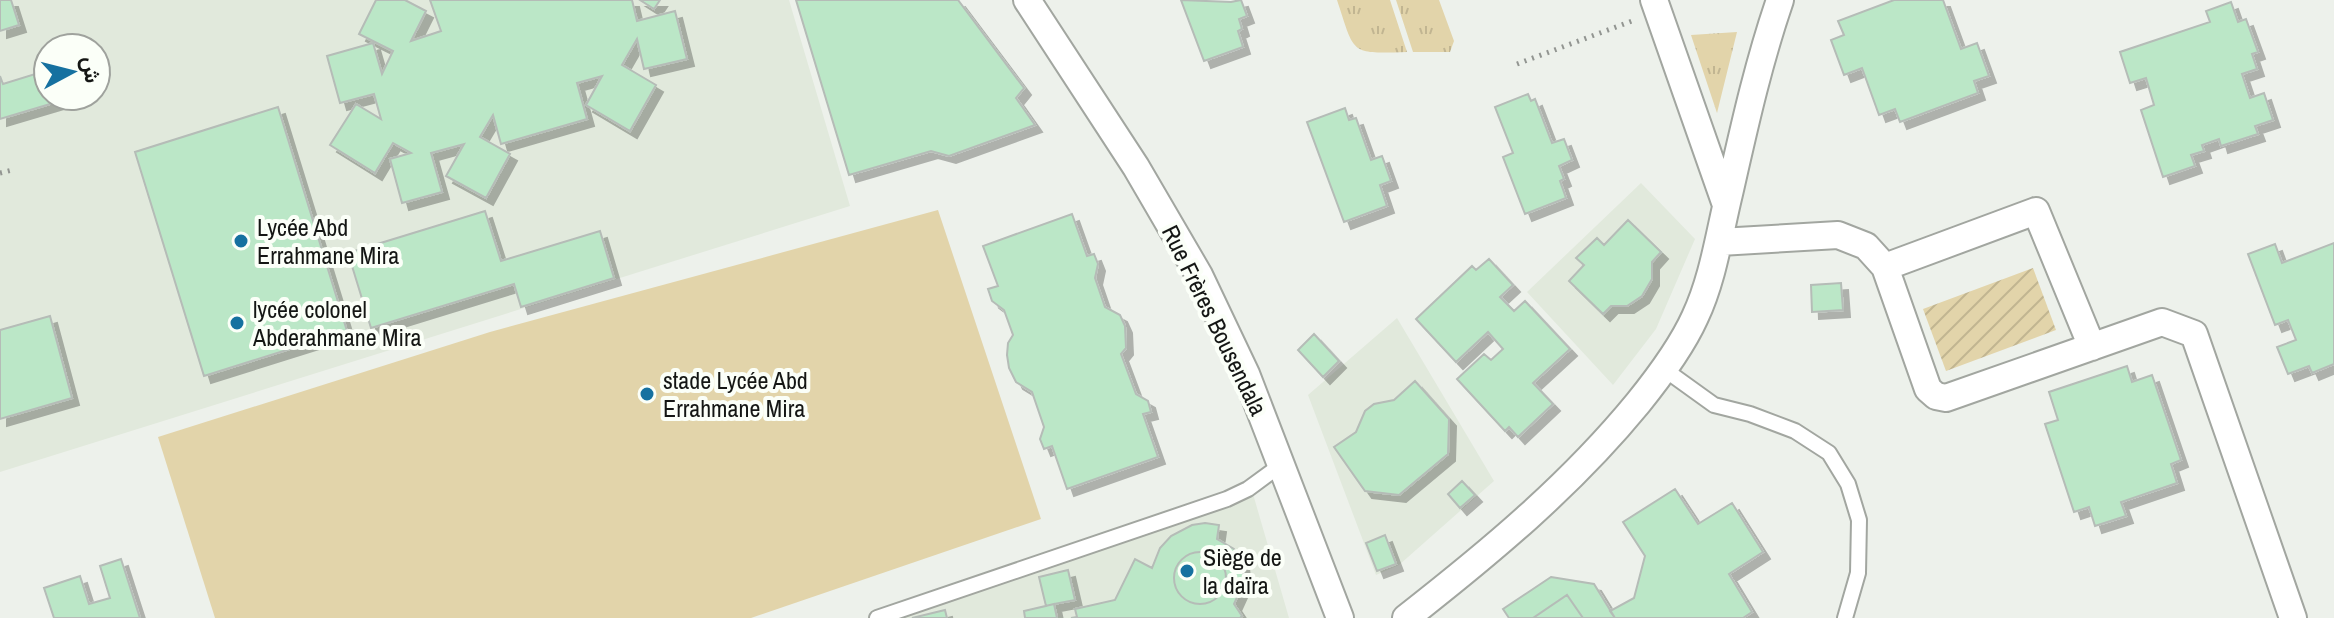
<svg xmlns="http://www.w3.org/2000/svg" width="2334" height="618" viewBox="0 0 2334 618" font-family="'Archivo Narrow',Vazirmatn,sans-serif">
<style>
.built{fill:#e1e9dc;fill-rule:evenodd}
.grass{fill:url(#grass-tufts)}
.park{fill:#e2d4aa}
.garden{fill:url(#garden-furrows)}
.building{fill:#bbe7c7;stroke:#b5bcb7;stroke-width:2;filter:url(#shadow)}
.lines{fill:none;stroke-linecap:round;stroke-linejoin:round}
.lane-casing{stroke:#a2a6a0;stroke-width:18}
.street-casing{stroke:#a2a6a0;stroke-width:30}
.path{stroke:#929591;stroke-width:5;stroke-dasharray:2 6;stroke-linecap:butt}
.lane{stroke:#fff;stroke-width:14}
.street{stroke:#fff;stroke-width:26}
.poi-dot{fill:#1671a0;stroke:#fbfff8;stroke-width:3}
.labels{text-anchor:middle;dominant-baseline:central;stroke-width:8;stroke-linejoin:round;paint-order:stroke}
.poi-label{font-size:24px;fill:#141614;stroke:#fbfff8;text-anchor:start}
.street-label{font-size:24px;fill:#141614;stroke:#fbfff8}
</style>
<defs>
<pattern id="grass-tufts" width="24" height="20" patternUnits="userSpaceOnUse" patternTransform="scale(2)"><rect width="24" height="20" fill="#e2d4aa"/><path d="M3 7l-1-3M5 7V3M7 7l1-3M15 17l-1-3M17 17v-4M19 17l1-3" fill="none" stroke="#c1b591"/></pattern>
<pattern id="garden-furrows" width="10" height="10" patternUnits="userSpaceOnUse" patternTransform="scale(2)"><rect width="10" height="10" fill="#e2d4aa"/><path d="M-1 1l2-2M0 10L10 0M9 11l2-2" fill="none" stroke="#c1b591"/></pattern>
<filter id="shadow"><feDropShadow dx="7" dy="7" stdDeviation="0" flood-color="#0004"/></filter>
</defs>
<rect width="100%" height="100%" fill="#edf1eb"/>
<path class="built" d="M0,0H789L850,206L0,472ZM48,48H96V96H48Z
M1641,183L1695,239L1656,329L1613,385L1527,292Z
M1397,318L1494,481L1399,565L1376,575L1308,395Z
M1253,494L1289,618H883L1034,559Z"/>
<path class="grass" d="M1337,0H1390L1407,52C1349,54 1355,54 1337,0Z
M1396,0H1439L1454,41L1450,52H1413Z
M1737,32L1717,113L1691,35Z"/>
<path class="park" d="M938,210L1041,519L751,618H215L158,437L490,332Z"/>
<path class="garden" d="M2033,268L2056,330L1946,371L1923,309Z"/>
<path class="building" d="M0,0H11L19,25L0,31Z
M376,0H405L426,11L411,41L441,31L430,0H632L637,21L675,11L687,59L644,69L637,39L622,65L656,85L630,131L586,105L602,76L577,83L587,119L501,144L493,115L480,137L510,154L486,198L446,176L464,144L431,153L442,192L402,203L390,159L411,153L393,143L375,173L330,145L356,104L381,119L374,94L340,103L327,56L373,43L382,74L393,51L359,34Z
M640,0H660L654,9Z
M796,0H958L1024,88L1016,98L1035,125L949,156L931,151L849,175Z
M1181,0L1231,2L1241,0L1247,16L1239,19L1242,29L1238,31L1243,47L1204,61Z
M1894,0H1943L1961,49L1977,43L1989,76L1974,81L1978,93L1900,122L1895,109L1879,115L1862,68L1844,75L1831,40L1844,35L1838,21Z
M2231,2L2238,22L2246,19L2258,52L2252,54L2257,69L2242,74L2250,98L2264,93L2273,120L2255,126L2258,134L2221,146L2219,139L2202,145L2204,151L2191,155L2195,166L2163,177L2141,110L2154,105L2146,78L2130,83L2120,52L2210,22L2206,11Z
M48,70V96H77L0,119V76L3,84Z
M1528,94L1531,101L1535,99L1552,143L1564,139L1572,160L1559,166L1564,179L1560,181L1566,198L1525,214L1503,157L1513,153L1495,107Z
M278,107L347,331L204,376L135,152Z
M1345,108L1349,120L1356,118L1371,160L1382,156L1391,181L1380,185L1387,206L1344,222L1307,122Z
M485,211L501,261L600,231L614,278L521,307L514,284L371,328L348,253Z
M1072,214L1087,256L1094,254L1098,264L1095,278L1105,307L1120,315L1125,326L1126,348L1121,354L1136,394L1148,401L1151,412L1143,414L1158,457L1067,489L1052,446L1044,449L1040,439L1044,427L1032,392L1016,382L1009,368L1007,355L1008,343L1013,335L1004,310L992,301L988,289L998,286L983,246Z
M1628,220L1661,252L1652,262V279L1642,296L1627,306H1611L1603,314L1569,281L1584,265L1576,258L1597,238L1604,245Z
M2334,243V364L2312,373L2309,366L2288,374L2277,347L2296,340L2288,320L2275,325L2248,254L2275,244L2282,263Z
M1489,259L1513,285L1500,297L1514,311L1525,301L1570,349L1533,383L1553,404L1518,437L1509,427L1505,431L1457,379L1484,354L1491,360L1503,349L1488,332L1456,362L1416,319L1472,266L1476,270Z
M1841,283L1843,310L1812,312L1811,285Z
M50,316L72,398L0,419V330Z
M1314,334L1339,361L1323,377L1298,350Z
M2127,366L2132,382L2152,375L2181,460L2171,464L2177,483L2121,502L2126,516L2095,526L2089,507L2074,512L2045,424L2058,420L2049,392Z
M1415,381L1449,419L1448,454L1399,495L1365,491L1334,447L1356,432L1365,411L1374,404L1394,400Z
M1462,481L1475,495L1460,508L1448,494Z
M1675,489L1698,524L1732,503L1763,552L1729,574L1752,612L1743,618H1615L1610,611L1634,598L1645,556L1623,522Z
M1205,523L1219,525L1217,539L1234,549L1242,561L1244,582L1234,604L1242,616L1240,618H1071L1077,617L1075,609L1115,600L1135,559L1152,568L1160,548L1171,536L1192,525Z
M1385,535L1396,564L1377,571L1366,543Z
M1174 578a26 26 0 1 1 52 0a26 26 0 1 1-52 0Z
M121,559L140,618H54L44,588L80,576L89,604L110,598L100,566Z
M1068,570L1075,600L1054,604L1057,618H1025L1024,611L1046,606L1039,577Z
M1551,577L1594,584L1615,618H1583L1567,595L1533,618H1509L1503,609Z
M1567,595L1583,618H1533Z
M1054,604L1057,618H1025L1024,611Z
M945,610L947,618H912Z"/>
<g class="lines">
<defs>
<path id="lane" d="M1664,369L1714,405L1750,414L1795,431L1829,453L1848,484L1859,520L1858,573L1845,618
M877,618L1227,499L1248,489L1282,464"/>
<path id="street" d="M1027,0L1136,167L1199,275L1246,374L1340,618
M1654,0L1726,205
M1720,242L1838,235L1866,246L1885,267L1928,389L1936,396L1946,398L2162,322L2194,334L2293,618
M1885,267L2036,211L2092,347
M1406,618C1489,553 1570,486 1638,403C1659,377 1681,348 1695,317C1713,279 1719,235 1729,194C1744,128 1758,64 1780,0"/>
</defs>
<use href="#lane" class="lane-casing"/>
<use href="#street" class="street-casing"/>
<path class="path" d="M1517,64L1632,21
M0,173L12,170"/>
<use href="#lane" class="lane"/>
<use href="#street" class="street"/>
</g>
<g class="poi-dot">
<circle cx="241" cy="241" r="8"/>
<circle cx="237" cy="323" r="8"/>
<circle cx="647" cy="394" r="8"/>
<circle cx="1187" cy="571" r="8"/>
</g>
<g class="labels">
<g class="poi-label">
<text x="257" y="227">Lycée Abd<tspan x="257" dy="28">Errahmane Mira</tspan></text>
<text x="253" y="309">lycée colonel<tspan x="253" dy="28">Abderahmane Mira</tspan></text>
<text x="663" y="380">stade Lycée Abd<tspan x="663" dy="28">Errahmane Mira</tspan></text>
<text x="1203" y="557">Siège de<tspan x="1203" dy="28">la daïra</tspan></text>
</g>
<g class="street-label">
<text transform="translate(1215 320) rotate(64)">Rue Frères Bousendala</text>
</g>
</g>
<g transform="translate(72 72) rotate(83)"><circle r="38" fill="#fbfff8" stroke="#9fa29d" stroke-width="2"/>
<path d="M0-6L14 30L0 20L-14 30Z" fill="#1671a0"/>
<text y="-12" font-size="22" font-weight="bold" text-anchor="middle" fill="#141614">ش</text>
</g>
</svg>
